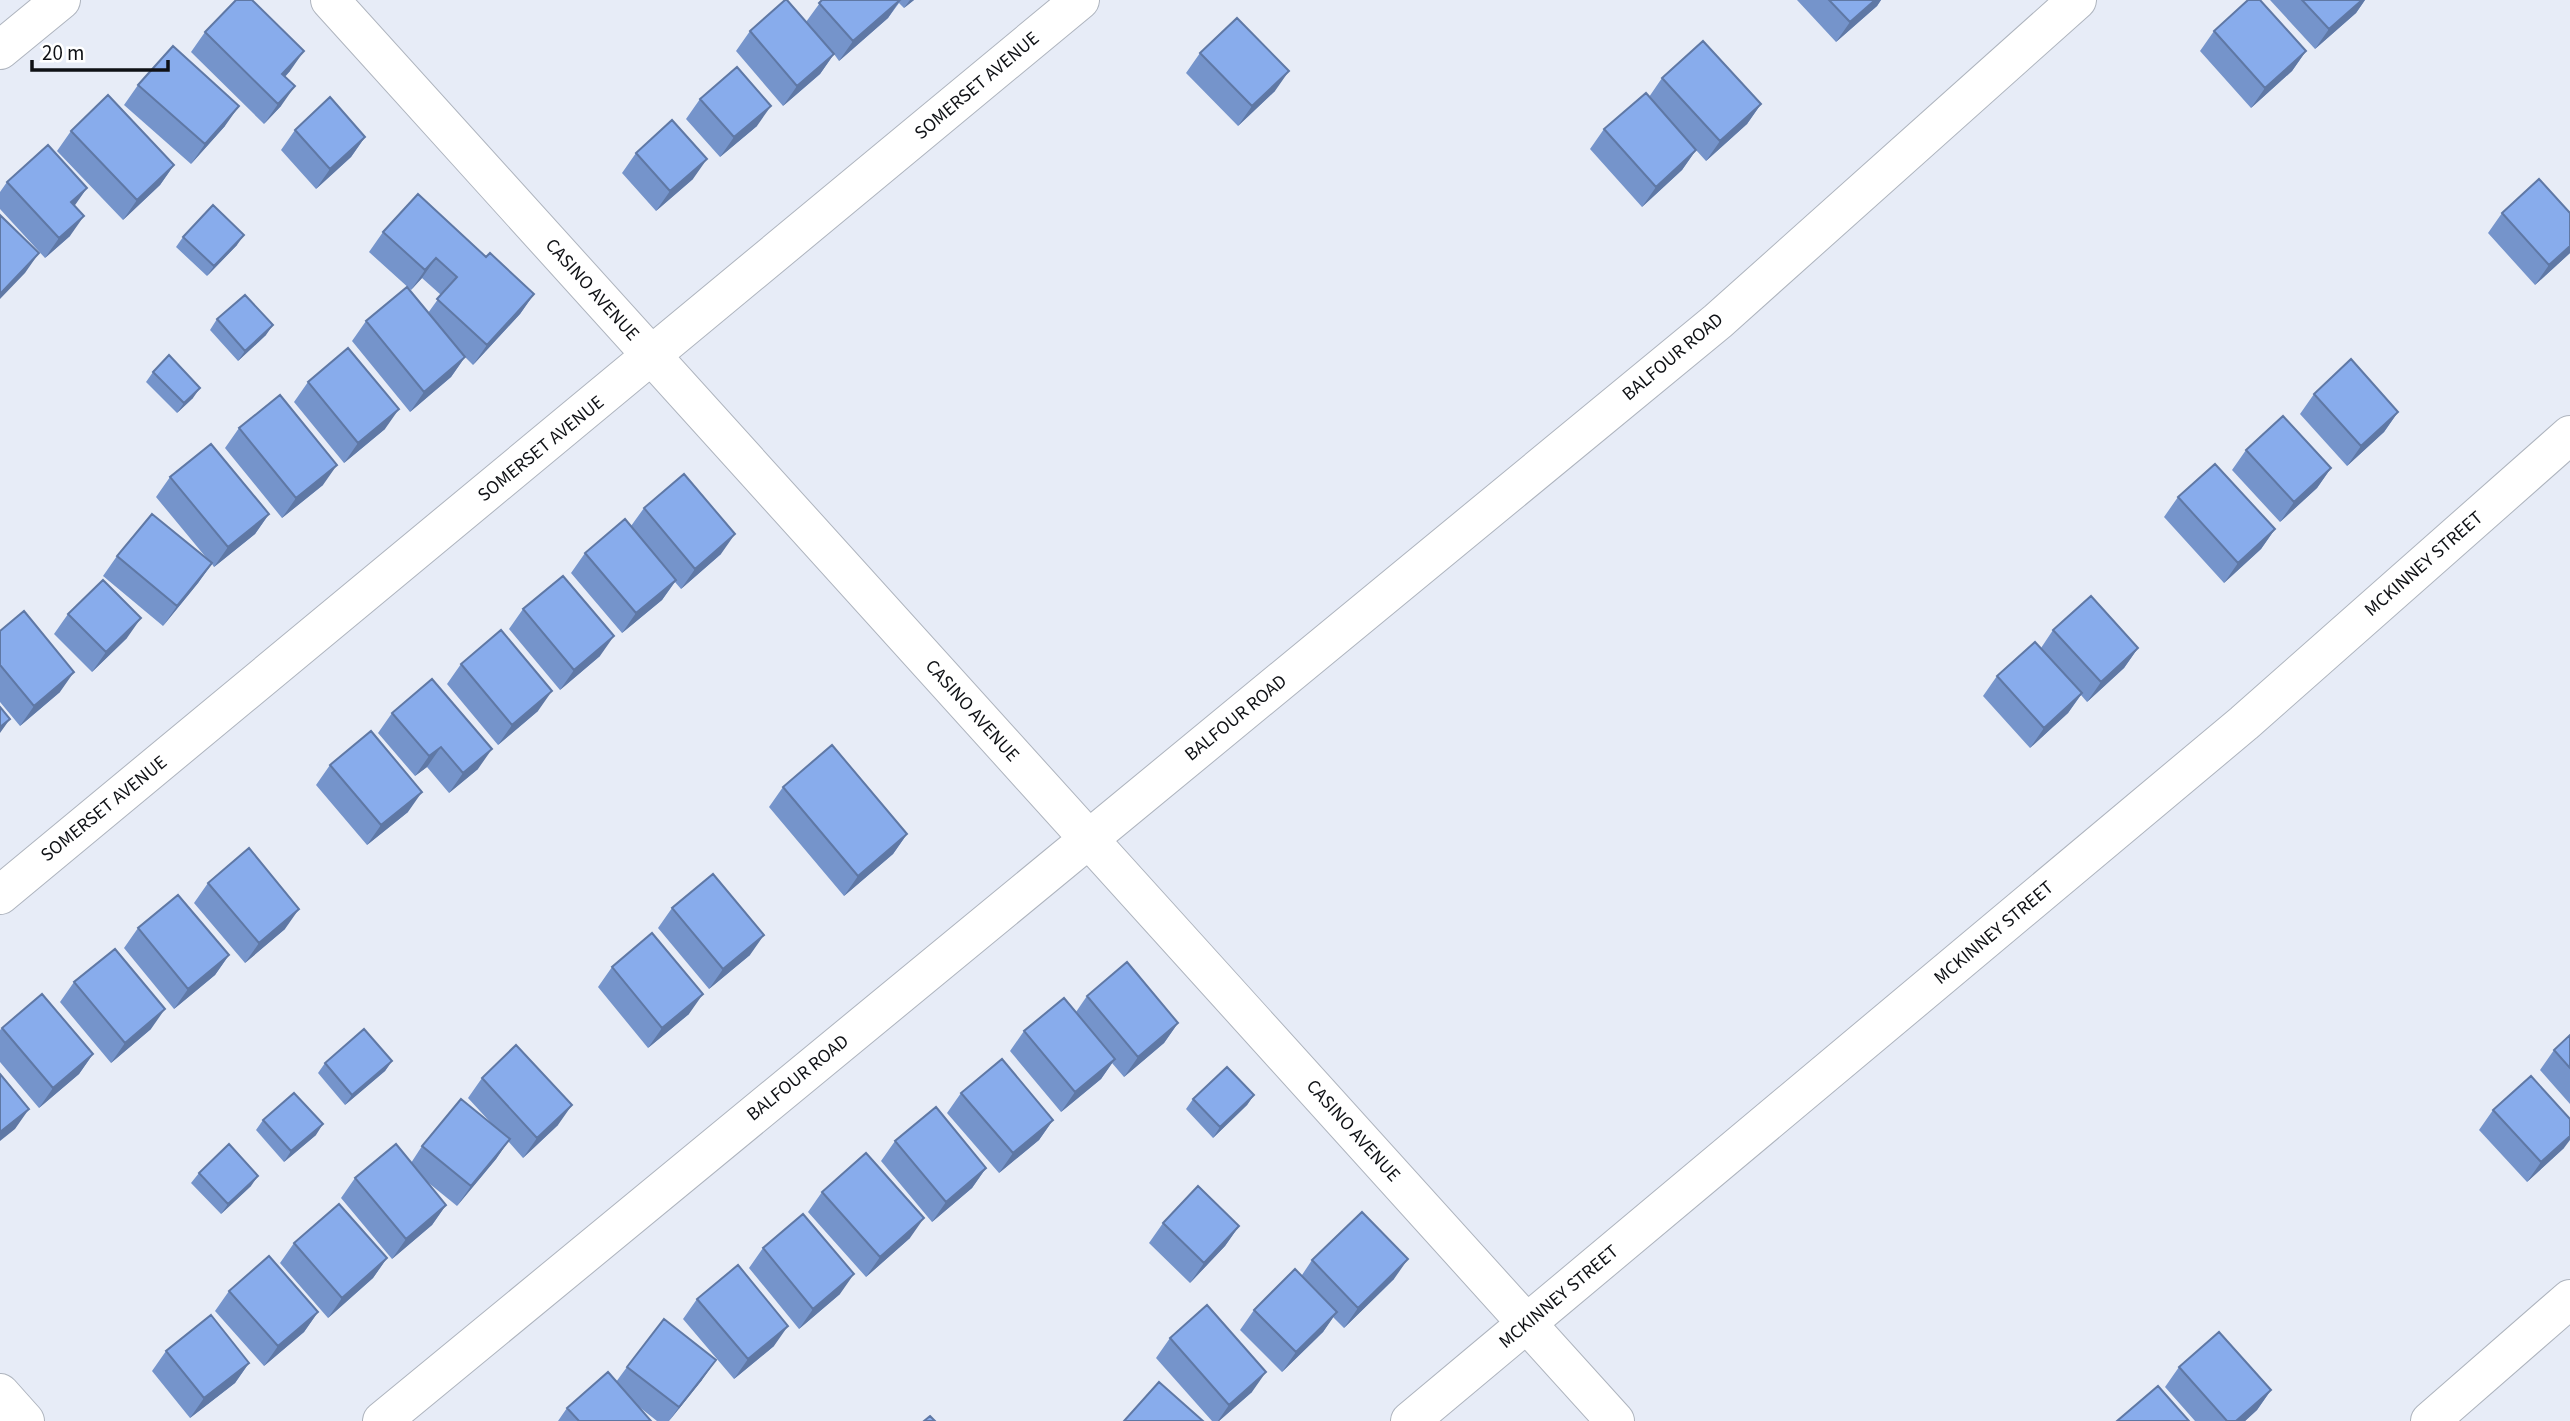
<svg xmlns="http://www.w3.org/2000/svg" width="2570" height="1421" viewBox="0 0 2570 1421" font-family="'Source Sans 3',sans-serif">
<style>
.lines{fill:none;stroke-linecap:round;stroke-linejoin:round}
.minor-casing{stroke:#aeb4be;stroke-width:40}
.minor{stroke:#fff;stroke-width:38}
.wall{fill:#7594cb}
.shaded-wall{fill:#5f78a5}
.building{fill:#88acec;stroke:#5f78a5;stroke-width:2}
.labels{text-anchor:middle;dominant-baseline:central;stroke-width:7;stroke-linejoin:round;paint-order:stroke}
.street-label{font-size:19px;fill:#0f1115;stroke:#fff}
</style>
<rect width="100%" height="100%" fill="#e7ecf7"/>
<g class="lines">
<defs>
<path id="minor" d="M330,0L1615,1421
M0,50L61,0
M0,895L1080,0
M0,1393L25,1421
M382,1421L1718,321L2077,0
M1410,1421L2244,723L2570,435
M2430,1421L2570,1299"/>
</defs>
<use href="#minor" class="minor-casing"/>
<use href="#minor" class="minor"/>
</g>
<path class="wall" d="M822,0H914L904,8L899,3L888,18L839,61L834,54L820,74L783,106L736,51L750,31L806,22Z
M1797,0H1881L1877,6L1836,42Z
M2270,0H2365L2356,13L2315,49Z
M2214,31L2306,51L2292,71L2251,108L2200,51Z
M205,32L290,71L285,77L281,106L264,124L191,52Z
M1200,53L1275,91L1238,126L1186,73Z
M1662,78L1761,104L1747,124L1706,161L1696,150L1682,170L1642,207L1590,149L1604,129L1649,97Z
M138,85L225,126L191,164L124,105Z
M700,99L757,126L720,157L686,119Z
M295,130L365,137L351,157L316,189L281,150Z
M71,131L174,165L160,185L123,220L57,151Z
M636,153L693,179L656,211L622,173Z
M7,182L87,188L74,205L70,236L45,258L0,209V192Z
M2502,213L2570,253L2535,285L2488,233Z
M383,232L486,257L534,294L520,314L473,365L465,357L451,377L410,412L352,341L366,321L428,313L441,295L422,278L411,290L369,252Z
M183,237L237,245L207,276L176,247Z
M217,319L266,335L238,361L210,330Z
M153,372L193,398L177,413L146,382Z
M308,382L385,429L344,463L294,402Z
M2314,394L2398,412L2384,432L2347,466L2300,414Z
M239,428L323,485L282,518L225,448Z
M2246,450L2331,468L2317,488L2280,522L2232,470Z
M170,477L269,514L255,534L214,567L212,564L198,583L163,626L103,576L117,556L209,561L156,497Z
M2178,497L2275,529L2261,549L2224,583L2164,517Z
M644,508L721,554L681,589L675,582L662,600L622,633L571,573L585,553L631,526Z
M523,609L600,656L560,690L509,629Z
M68,614L127,638L92,672L54,634Z
M2053,630L2138,648L2124,668L2087,702L2081,695L2068,713L2030,748L1983,696L1997,676L2041,648Z
M0,631L60,692L20,726L0,702Z
M461,664L538,711L498,745L447,684Z
M392,713L478,769L449,793L427,767L415,776L378,733Z
M330,765L408,812L367,845L316,785Z
M783,787L907,834L893,854L844,896L769,807Z
M208,883L285,929L245,963L194,903Z
M672,908L750,955L709,989L658,928Z
M138,928L229,955L215,975L174,1009L124,948Z
M612,967L689,1014L648,1048L598,987Z
M74,982L151,1029L111,1063L60,1002Z
M1087,996L1178,1023L1164,1043L1124,1077L1112,1063L1101,1079L1061,1112L1010,1051L1024,1031L1076,1012Z
M2,1028L93,1054L79,1074L39,1108L0,1062V1030Z
M2570,1035V1104L2540,1070L2554,1050Z
M392,1061L385,1071L345,1105L318,1073L325,1063Z
M482,1078L558,1125L523,1158L508,1141L496,1159L457,1206L425,1180L446,1205L432,1225L392,1259L341,1198L355,1178L411,1163L422,1146L492,1124L468,1098Z
M961,1093L1053,1120L1039,1140L999,1173L947,1113Z
M1254,1095L1247,1105L1213,1138L1186,1109L1193,1099Z
M2493,1110L2564,1148L2527,1182L2479,1130Z
M263,1120L316,1135L284,1162L256,1130Z
M895,1141L986,1168L972,1188L932,1222L881,1161Z
M199,1173L251,1186L221,1214L191,1183Z
M822,1192L910,1238L866,1277L808,1212Z
M1163,1223L1239,1226L1225,1246L1190,1283L1149,1243Z
M294,1243L387,1258L373,1278L328,1318L280,1263Z
M763,1248L840,1294L799,1329L749,1268Z
M1312,1260L1394,1279L1344,1328L1333,1317L1323,1332L1282,1372L1240,1330L1254,1310L1302,1275Z
M229,1291L318,1312L304,1332L264,1366L215,1311Z
M697,1299L774,1346L734,1379L683,1319Z
M1170,1338L1252,1392L1219,1421H1212L1156,1358Z
M166,1351L249,1363L235,1383L190,1418L152,1371Z
M627,1367L702,1380L669,1421H657L638,1406L651,1421H558L567,1408L616,1382Z
M2179,1367L2271,1390L2257,1410L2245,1421H2195L2165,1387Z"/>
<path class="shaded-wall" d="M900,0L888,18L839,61L853,41Z
M910,0H914L904,8Z
M1875,0H1881L1877,6L1836,42L1850,22Z
M2362,0H2365L2356,13L2315,49L2329,29Z
M304,51L290,71L268,94L282,74Z
M2306,51L2292,71L2251,108L2265,88Z
M834,54L820,74L783,106L797,86Z
M1289,71L1275,91L1238,126L1252,106Z
M295,86L281,106L264,124L278,104Z
M1761,104L1747,124L1706,161L1720,141Z
M239,106L225,126L191,164L205,144Z
M771,106L757,126L720,157L734,137Z
M365,137L351,157L316,189L330,169Z
M1696,150L1682,170L1642,207L1656,187Z
M707,159L693,179L656,211L670,191Z
M174,165L160,185L123,220L137,200Z
M87,188L73,208L71,202Z
M84,216L70,236L45,258L59,238Z
M244,235L237,245L207,276L214,266Z
M2570,246V253L2535,285L2549,265Z
M39,253L25,273L0,299V294Z
M436,258L422,278L411,290L425,270Z
M534,294L520,314L473,365L487,345Z
M273,325L266,335L238,361L245,351Z
M465,357L451,377L410,412L424,392Z
M200,388L193,398L177,413L184,403Z
M399,409L385,429L344,463L358,443Z
M2398,412L2384,432L2347,466L2361,446Z
M337,465L323,485L282,518L296,498Z
M2331,468L2317,488L2280,522L2294,502Z
M269,514L255,534L214,567L228,547Z
M2275,529L2261,549L2224,583L2238,563Z
M735,534L721,554L681,589L695,569Z
M212,563L198,583L163,626L177,606Z
M676,580L662,600L622,633L636,613Z
M141,618L127,638L92,672L106,652Z
M614,636L600,656L560,690L574,670Z
M2138,648L2124,668L2087,702L2101,682Z
M74,672L60,692L20,726L34,706Z
M552,691L538,711L498,745L512,725Z
M2082,693L2068,713L2030,748L2044,728Z
M10,719L0,733V727Z
M441,747L427,767L415,776L429,756Z
M492,749L478,769L449,793L463,773Z
M422,792L408,812L367,845L381,825Z
M907,834L893,854L844,896L858,876Z
M299,909L285,929L245,963L259,943Z
M764,935L750,955L709,989L723,969Z
M229,955L215,975L174,1009L188,989Z
M703,994L689,1014L648,1048L662,1028Z
M165,1009L151,1029L111,1063L125,1043Z
M1178,1023L1164,1043L1124,1077L1138,1057Z
M93,1054L79,1074L39,1108L53,1088Z
M1115,1059L1101,1079L1061,1112L1075,1092Z
M392,1061L385,1071L345,1105L352,1095Z
M1254,1095L1247,1105L1213,1138L1220,1127Z
M572,1105L558,1125L523,1158L537,1138Z
M29,1109L15,1129L0,1141V1132Z
M1053,1120L1039,1140L999,1173L1013,1153Z
M323,1124L316,1135L284,1162L291,1151Z
M2570,1136V1140L2564,1148L2527,1182L2541,1162Z
M510,1139L496,1159L457,1206L471,1186Z
M986,1168L972,1188L932,1222L946,1202Z
M258,1176L251,1186L221,1214L228,1204Z
M446,1205L432,1225L392,1259L406,1239Z
M924,1218L910,1238L866,1277L880,1257Z
M1239,1226L1225,1246L1190,1283L1204,1263Z
M387,1258L373,1278L328,1318L342,1298Z
M1408,1259L1394,1279L1344,1328L1358,1308Z
M854,1274L840,1294L799,1329L813,1309Z
M318,1312L304,1332L264,1366L278,1346Z
M1337,1312L1323,1332L1282,1372L1296,1352Z
M788,1326L774,1346L734,1379L748,1359Z
M716,1360L702,1380L669,1421L679,1407Z
M249,1363L235,1383L190,1418L204,1398Z
M1266,1372L1252,1392L1219,1421H1218L1229,1405Z
M2271,1390L2257,1410L2245,1421H2236Z"/>
<path class="building" d="M236,0H252L304,51L282,74L295,86L278,104L205,32Z
M785,0H787L834,54L797,86L750,31Z
M822,0H900L853,41L819,3Z
M1829,0H1875L1850,22Z
M2248,0H2260L2306,51L2265,88L2214,31Z
M2302,0H2362L2329,29Z
M1237,18L1289,71L1252,106L1200,53Z
M1703,41L1761,104L1720,141L1662,78Z
M173,46L239,106L205,144L138,85Z
M737,67L771,106L734,137L700,99Z
M1646,93L1696,150L1656,187L1604,129Z
M108,95L174,165L137,200L71,131Z
M330,97L365,137L330,169L295,130Z
M672,120L707,159L670,191L636,153Z
M48,145L87,188L71,202L84,216L59,238L7,182Z
M2539,179L2570,213V246L2549,265L2502,213Z
M418,194L486,257L490,253L534,294L487,345L437,299L457,277L436,258L425,270L383,232Z
M213,205L244,235L214,266L183,237Z
M0,215L39,253L0,294Z
M407,287L465,357L424,392L366,321Z
M245,295L273,325L245,351L217,319Z
M348,348L399,409L358,443L308,382Z
M169,355L200,388L184,403L153,372Z
M2351,359L2398,412L2361,446L2314,394Z
M280,395L337,465L296,498L239,428Z
M2283,416L2331,468L2294,502L2246,450Z
M211,444L269,514L228,547L170,477Z
M2215,464L2275,529L2238,563L2178,497Z
M684,474L735,534L695,569L644,508Z
M152,514L212,563L177,606L117,556Z
M625,519L676,580L636,613L585,553Z
M563,576L614,636L574,670L523,609Z
M103,580L141,618L106,652L68,614Z
M2091,596L2138,648L2101,682L2053,630Z
M24,611L74,672L34,706L0,665V631Z
M501,630L552,691L512,725L461,664Z
M2035,642L2082,693L2044,728L1997,676Z
M432,679L492,749L463,773L441,747L429,756L392,713Z
M0,707L10,719L0,727Z
M371,731L422,792L381,825L330,765Z
M832,745L907,834L858,876L783,787Z
M249,848L299,909L259,943L208,883Z
M713,874L764,935L723,969L672,908Z
M178,895L229,955L188,989L138,928Z
M652,933L703,994L662,1028L612,967Z
M115,949L165,1009L125,1043L74,982Z
M1127,962L1178,1023L1138,1057L1087,996Z
M42,994L93,1054L53,1088L2,1028Z
M1064,998L1115,1059L1075,1092L1024,1031Z
M364,1029L392,1061L352,1095L325,1063Z
M2570,1035V1068L2554,1050Z
M516,1045L572,1105L537,1138L482,1078Z
M1002,1059L1053,1120L1013,1153L961,1093Z
M1227,1067L1254,1095L1220,1127L1193,1099Z
M0,1074L29,1109L0,1132Z
M2531,1076L2570,1119V1136L2541,1162L2493,1110Z
M294,1093L323,1124L291,1151L263,1120Z
M461,1099L510,1139L471,1186L422,1146Z
M936,1107L986,1168L946,1202L895,1141Z
M229,1144L258,1176L228,1204L199,1173Z
M396,1144L446,1205L406,1239L355,1178Z
M866,1153L924,1218L880,1257L822,1192Z
M1198,1186L1239,1226L1204,1263L1163,1223Z
M339,1204L387,1258L342,1298L294,1243Z
M1362,1212L1408,1259L1358,1308L1312,1260Z
M803,1214L854,1274L813,1309L763,1248Z
M269,1256L318,1312L278,1346L229,1291Z
M738,1265L788,1326L748,1359L697,1299Z
M1295,1269L1337,1312L1296,1352L1254,1310Z
M1207,1305L1266,1372L1229,1405L1170,1338Z
M211,1315L249,1363L204,1398L166,1351Z
M664,1319L716,1360L679,1407L627,1367Z
M2219,1332L2271,1390L2236,1421H2227L2179,1367Z
M608,1372L651,1421H579L567,1408Z
M1159,1382L1203,1421H1124Z
M2158,1386L2189,1421H2117Z
M930,1416L935,1421H924Z"/>
<g class="labels">
<g class="street-label">
<text transform="translate(977 86) rotate(-40)">SOMERSET AVENUE</text>
<text transform="translate(592 290) rotate(48)">CASINO AVENUE</text>
<text transform="translate(1673 357) rotate(-40)">BALFOUR ROAD</text>
<text transform="translate(541 449) rotate(-39)">SOMERSET AVENUE</text>
<text transform="translate(2424 564) rotate(-41)">MCKINNEY STREET</text>
<text transform="translate(972 711) rotate(48)">CASINO AVENUE</text>
<text transform="translate(1236 718) rotate(-39)">BALFOUR ROAD</text>
<text transform="translate(104 809) rotate(-39)">SOMERSET AVENUE</text>
<text transform="translate(1994 933) rotate(-40)">MCKINNEY STREET</text>
<text transform="translate(798 1078) rotate(-39)">BALFOUR ROAD</text>
<text transform="translate(1353 1131) rotate(48)">CASINO AVENUE</text>
<text transform="translate(1559 1297) rotate(-40)">MCKINNEY STREET</text>
</g>
</g>
<path d="M32 60v10h136v-10" fill="none" stroke="#0f1115" stroke-width="3.5"/>
<text x="42" y="60" font-size="21" fill="#0f1115" stroke="#ffffff" stroke-width="5" paint-order="stroke">20 m</text>
</svg>
